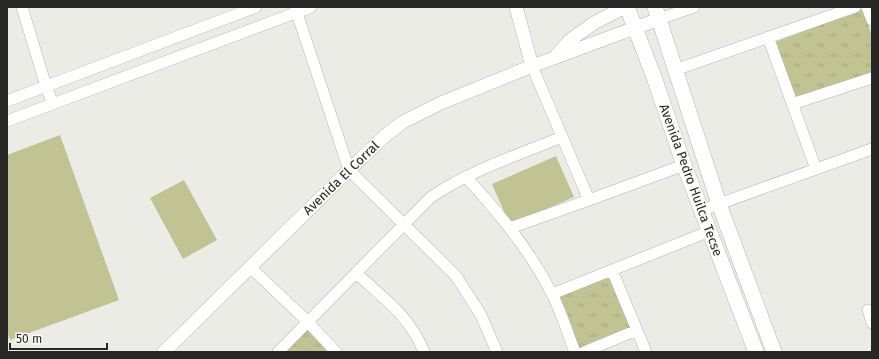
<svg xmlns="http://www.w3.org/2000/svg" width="879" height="359" viewBox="0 0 879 359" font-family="'Fira Sans',sans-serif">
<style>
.grass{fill:url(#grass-tufts)}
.pitch{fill:#c1c492}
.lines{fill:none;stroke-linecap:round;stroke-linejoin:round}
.minor-casing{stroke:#b5b6b0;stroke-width:12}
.tertiary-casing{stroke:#b5b6b0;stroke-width:14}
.secondary-casing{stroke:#b5b6b0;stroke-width:16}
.minor{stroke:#fff;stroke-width:11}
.tertiary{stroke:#fff;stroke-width:13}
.secondary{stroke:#fff;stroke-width:15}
.labels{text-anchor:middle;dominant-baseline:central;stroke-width:3;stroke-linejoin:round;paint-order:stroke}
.street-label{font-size:13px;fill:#272725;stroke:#f9faf4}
</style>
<defs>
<pattern id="grass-tufts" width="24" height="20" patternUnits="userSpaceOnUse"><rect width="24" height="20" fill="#c1c492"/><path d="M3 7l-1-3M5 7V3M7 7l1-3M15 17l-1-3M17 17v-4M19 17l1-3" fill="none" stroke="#a6a87e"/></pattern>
</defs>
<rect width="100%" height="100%" fill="#ecece6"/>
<path class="grass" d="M863,9L872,36V72L795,98L775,42Z
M610,274L633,328L578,351L557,294Z
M308,328L331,352H285Z"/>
<path class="pitch" d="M60,135L119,300L10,340L7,332V155Z
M556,156L574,197L510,225L492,184Z
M184,180L217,240L183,259L150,198Z"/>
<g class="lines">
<defs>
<path id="minor" d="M22,7L46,86L53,104
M295,7L349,170L456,276L481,315L497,352
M867,7L872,20
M659,19L694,7
M768,37L816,169
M532,66L589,200
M675,70L855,7
M7,101L256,7
M792,104L872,78
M7,121L311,7
M466,177C498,212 529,249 551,292C561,311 567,332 575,352
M702,210L872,149
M510,228L589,200L684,165
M250,267L307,321L336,352
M612,270L646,352
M356,273C383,298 410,316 424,352
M552,294L710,231
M868,310L872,323
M278,352L431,197C471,170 518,155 562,137
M584,352L637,330"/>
<path id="tertiary" d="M516,7L532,66
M556,56L570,40L594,23L625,7
M164,352L349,170L386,135L403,122L441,103L532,66L659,19"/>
<path id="secondary" d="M627,7L654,77L684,165L756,352
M655,7L719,204L774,352"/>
</defs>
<use href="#minor" class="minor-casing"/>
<use href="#tertiary" class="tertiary-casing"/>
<use href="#secondary" class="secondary-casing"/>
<use href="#minor" class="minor"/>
<use href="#tertiary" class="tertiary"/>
<use href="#secondary" class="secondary"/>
</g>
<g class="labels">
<g class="street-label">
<text transform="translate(341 178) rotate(-44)">Avenida El Corral</text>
<text transform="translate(691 180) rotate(70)">Avenida Pedro Huilca Tecse</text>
</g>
</g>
<rect width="879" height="359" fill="none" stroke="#272725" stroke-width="16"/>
<path d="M10 343v6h97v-6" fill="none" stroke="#272725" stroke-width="2"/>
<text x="16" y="343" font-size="12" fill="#272725" stroke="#f9faf4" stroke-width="3" paint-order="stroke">50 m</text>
</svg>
